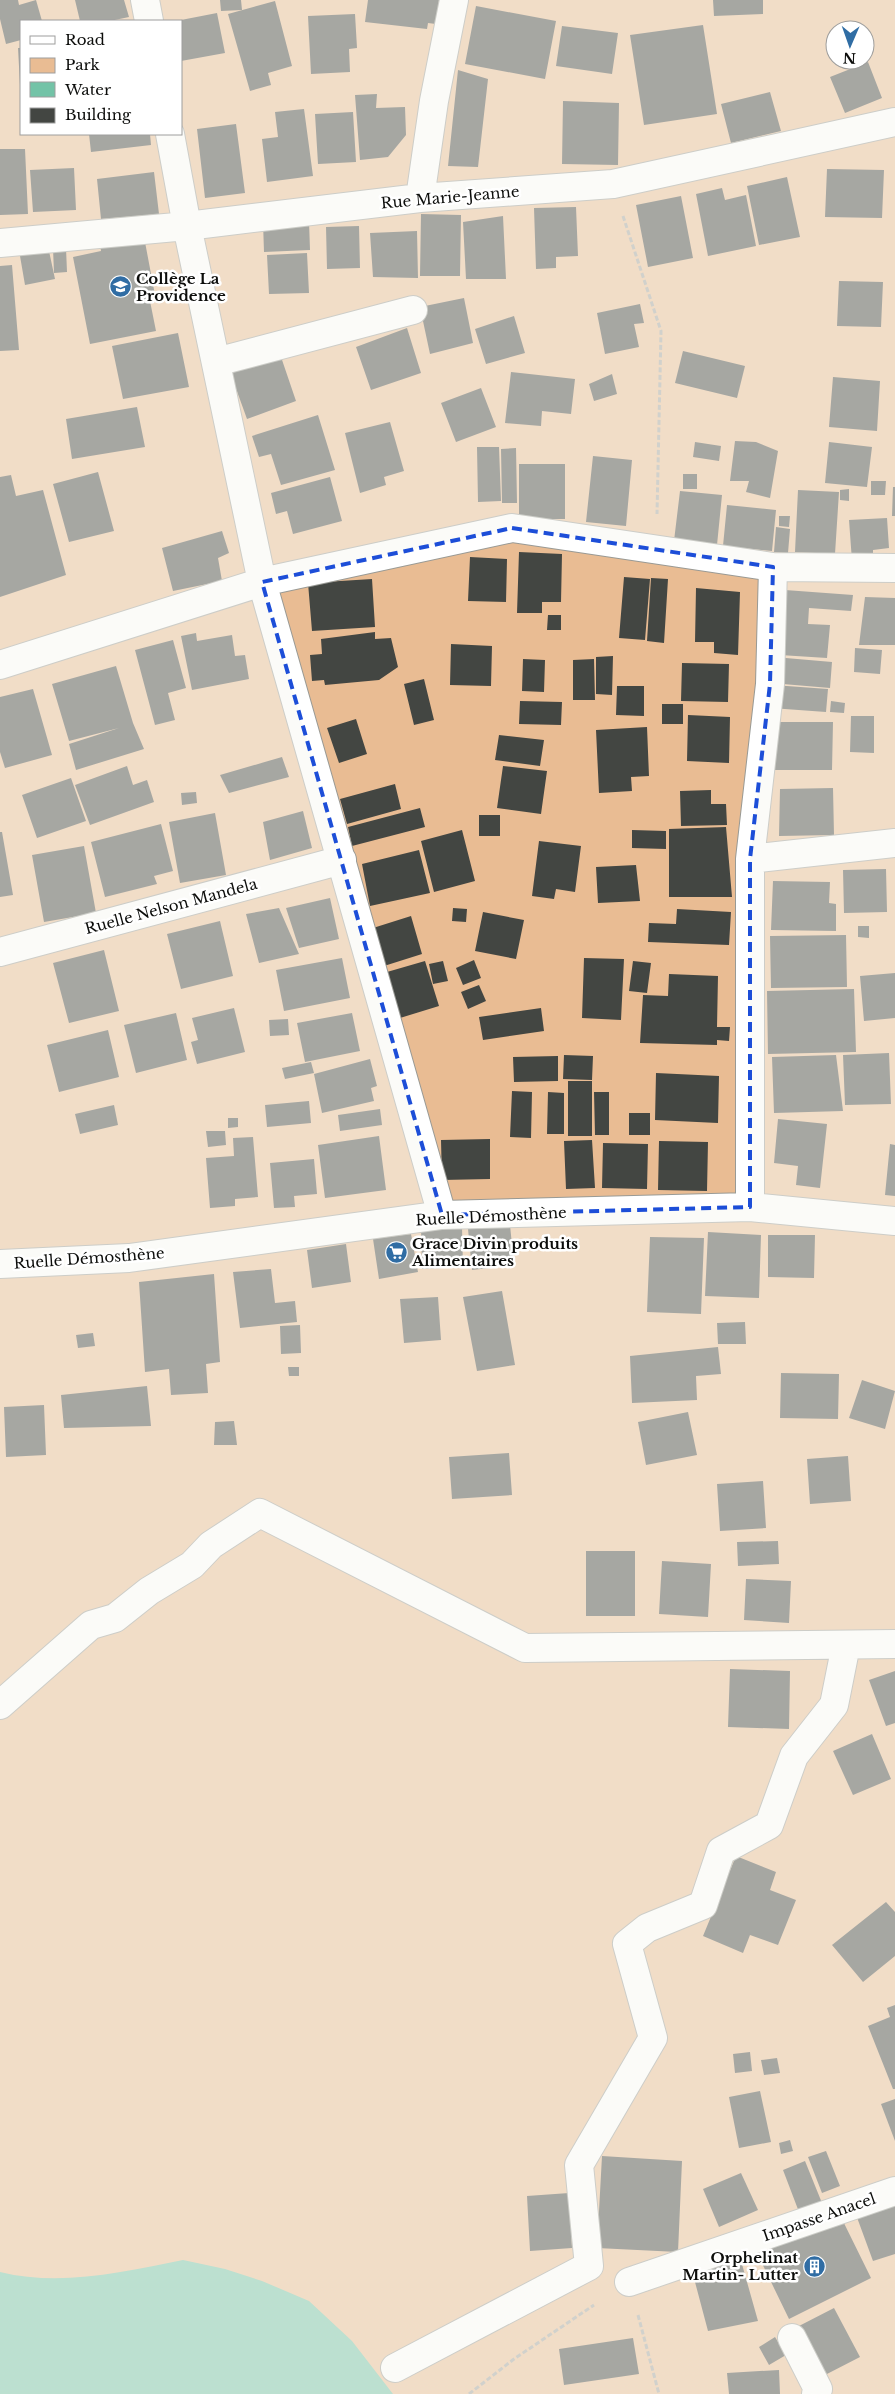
<svg xmlns="http://www.w3.org/2000/svg" width="895" height="2394" viewBox="0 0 895 2394" font-family="'Libre Baskerville',serif">
<style>
.green{fill:#e9bc93;fill-rule:evenodd}
.water{fill:#73c3a7}
.building{fill:#434642}
.lines{fill:none;stroke-linecap:round;stroke-linejoin:round}
.minor-casing{stroke:#999a95;stroke-width:30}
.path{stroke:#a2a39e;stroke-width:3;stroke-dasharray:5 2.5;stroke-linecap:butt}
.minor{stroke:#fff;stroke-width:28}
.marked{fill:none;stroke:#1d4ed8;stroke-width:4;stroke-dasharray:10 6;stroke-linejoin:round}
.labels{text-anchor:middle;dominant-baseline:central;stroke-width:5;stroke-linejoin:round;paint-order:stroke}
.street-label{font-size:15px;fill:#0c0d0b;stroke:#fff}
.poi-label{font-size:15px;font-weight:bold;fill:#0c0d0b;stroke:#fff;text-anchor:start}
</style>
<rect width="100%" height="100%" fill="#f7f8f2"/>
<path class="green" d="M0,0H895V2394H0ZM21,21H181V134H21ZM835,30H865V60H835Z"/>
<path class="water" d="M183,2260L225,2269L262,2281L309,2301L352,2341L393,2394H0V2272C61,2287 122,2272 183,2260Z"/>
<path class="building" d="M0,0H18L19,5L36,0L42,21H21V40L6,44L0,19Z
M75,0H124L129,17L110,21H80Z
M220,0H241L242,10L221,11Z
M368,0H439L436,24L428,23L427,29L365,22Z
M713,0H763V14L714,16Z
M275,1L292,66L268,73L271,85L250,91L228,14Z
M476,6L556,21L545,79L465,64Z
M217,13L225,53L181,61V20Z
M355,14L357,48L349,49L350,72L311,74L308,16Z
M703,25L717,114L644,125L630,35Z
M562,26L618,33L612,74L556,66Z
M18,48H21V85H20Z
M868,62L882,98L845,113L830,77Z
M458,70L488,79L478,167L448,166Z
M770,92L781,131L731,143L721,104Z
M377,94L376,108L405,107L406,135L388,157L360,160L355,95Z
M563,101L619,103L618,165L562,164Z
M304,109L313,176L267,182L262,139L278,137L275,112Z
M353,112L356,162L318,164L315,114Z
M236,124L245,193L205,198L197,129Z
M89,134H150L151,145L91,152Z
M0,149H25L28,214L0,215Z
M74,168L76,210L33,212L30,170Z
M827,169L884,170L882,218L825,217Z
M154,172L159,214L101,219L97,179Z
M787,177L800,237L759,245L747,186Z
M722,188L725,200L746,195L756,246L708,256L696,194Z
M681,196L693,258L648,267L636,205Z
M576,207L578,256L556,257V268L536,269L534,208Z
M421,214L461,215L460,276H420Z
M503,216L506,279H466L463,222Z
M309,221L310,250L264,252L263,222Z
M359,226L360,268L327,269L326,227Z
M417,231L418,278L373,277L370,233Z
M117,235L119,247L145,242L155,295L149,296L156,331L90,344L73,257L101,251L99,238Z
M53,248H66L67,272L54,273Z
M49,251L55,279L25,285L20,256Z
M307,253L309,293L269,294L267,255Z
M12,265L19,350L0,351V266Z
M839,281L883,282L881,327L837,326Z
M464,298L473,343L430,354L420,307Z
M640,304L644,323L634,324L639,347L605,354L597,313Z
M514,316L525,353L486,364L475,329Z
M407,328L421,373L371,390L356,347Z
M178,333L189,387L123,399L112,346Z
M683,351L745,366L737,398L675,383Z
M280,354L296,401L247,419L230,372Z
M511,372L575,379L571,414L542,411L541,426L505,423Z
M612,374L617,394L594,401L589,384Z
M833,377L880,381L877,431L829,427Z
M481,388L496,427L456,442L441,403Z
M137,407L145,447L72,459L66,419Z
M318,415L335,470L281,485L271,454L259,457L252,436Z
M390,422L404,471L384,477L386,485L360,493L345,433Z
M735,441L756,442L778,451L770,498L746,492L749,481H730Z
M695,442L721,446L719,461L693,457Z
M829,442L872,447L867,487L825,483Z
M477,447H499L501,501L478,502Z
M516,448L517,503H502L501,449Z
M593,456L632,460L626,526L586,522Z
M519,464H565V519H519Z
M98,472L114,531L69,542L53,484Z
M683,474H697V489H683Z
M11,475L16,496L43,490L66,575L0,597V477Z
M330,477L342,521L293,534L287,511L276,514L271,493Z
M871,481H886L885,495H871Z
M893,487H895V516H892Z
M849,489V501L840,500V490Z
M798,490L839,492L835,554L795,552Z
M680,491L722,495L717,545L674,541Z
M727,505L776,510L772,551L723,546Z
M779,516H790L789,527L779,526Z
M887,518L889,548L873,550V560L852,561L849,520Z
M776,527L790,529L788,553L774,552Z
M222,531L229,553L218,558L222,581L173,591L162,548Z
M519,552L562,554L561,602H542V613H517Z
M470,557L507,559L506,602L468,601Z
M624,577L650,579L645,640L619,638Z
M651,578L668,579L664,643L647,641Z
M372,579L375,627L312,631L308,583Z
M696,588L740,592L738,655L714,653V642H695Z
M785,590L853,595L851,611L809,608L808,624L830,625L827,658L780,655Z
M865,597L895,598V645H859Z
M548,615H561V630H547Z
M375,632V639L391,638L398,667L379,680L325,685L324,680L312,681L310,655L322,654L321,639Z
M196,633L197,641L232,635L235,656L245,655L249,679L192,690L181,636Z
M173,640L186,688L168,693L175,720L155,725L135,650Z
M451,644L492,646L491,686L450,685Z
M855,648L882,650L880,674L854,672Z
M613,656L612,695L596,694V657Z
M774,657L832,662L830,688L771,683Z
M523,659L545,660L544,692L522,691Z
M594,659L595,700H573V660Z
M682,663L729,664L728,702L681,701Z
M116,666L133,723L144,749L76,770L69,744L119,728L69,741L52,684Z
M424,679L434,720L414,725L404,684Z
M773,685L828,689L826,712L771,708Z
M617,686H644V716L616,715Z
M33,689L52,755L5,768L0,752V697Z
M520,701L562,702L561,725L519,724Z
M831,701L845,703L844,713L830,712Z
M662,704H683V724H662Z
M688,715L730,717L729,763L687,761Z
M851,716H874V753L850,752Z
M356,719L367,754L339,763L327,728Z
M772,722H833L832,770H773Z
M647,727L649,776L631,777L632,791L599,793L596,730Z
M499,735L544,740L540,766L495,760Z
M282,757L289,777L229,793L220,775Z
M127,766L133,785L147,780L154,802L90,825L75,785Z
M503,766L547,771L541,814L497,808Z
M71,778L86,821L37,838L22,795Z
M395,784L401,809L347,824L340,799Z
M833,788L834,835L779,836L780,789Z
M711,790V804H726L727,825L681,826L680,791Z
M196,792L197,803L182,805L181,793Z
M420,808L425,827L352,846L348,827Z
M303,811L312,848L270,860L263,822Z
M215,813L226,875L180,883L169,822Z
M479,815H500V836H479Z
M161,824L173,871L154,876L157,884L105,897L91,842Z
M726,827L732,897H669V829Z
M462,830L475,881L434,892L421,841Z
M632,830L666,831V849L632,848Z
M0,832H2L13,895L0,897Z
M539,841L581,846L575,892L556,889L554,899L532,896Z
M84,846L96,913L44,922L32,855Z
M419,850L430,893L370,906L362,864Z
M636,865L640,901L598,903L596,867Z
M886,869L887,912L844,913L843,870Z
M773,881L830,882L829,903L836,904V931L771,930Z
M330,898L339,939L299,948L286,908Z
M279,908L299,954L259,963L246,914Z
M453,908L467,909L466,922L452,921Z
M677,909L731,912L729,945L648,942L649,923L676,924Z
M483,912L524,920L516,959L475,951Z
M411,916L422,954L384,966L373,928Z
M220,921L233,976L181,989L167,934Z
M858,926H869V938L858,937Z
M846,935L847,987L771,988L770,936Z
M104,950L119,1011L69,1023L53,963Z
M342,958L350,998L284,1011L276,970Z
M584,958L624,959L621,1020L582,1018Z
M474,960L481,978L463,985L456,968Z
M425,961L439,1006L400,1018L387,972Z
M443,961L448,981L433,984L429,964Z
M633,961L651,963L647,993L629,991Z
M895,973V1018L864,1021L860,976Z
M669,974L718,976L717,1027H730L729,1041L717,1040V1045L640,1043L643,995L668,996Z
M479,985L486,1001L468,1009L461,992Z
M854,989L856,1052L768,1054L767,991Z
M234,1008L245,1052L197,1064L191,1042L198,1040L192,1018Z
M541,1008L544,1031L483,1040L479,1017Z
M176,1013L187,1060L136,1073L124,1025Z
M352,1013L360,1051L305,1062L297,1023Z
M288,1019L289,1035L270,1036L269,1020Z
M108,1030L119,1077L59,1092L47,1045Z
M889,1053L891,1104L845,1105L843,1055Z
M564,1055L593,1056L592,1080L563,1079Z
M836,1055L843,1111L774,1113L772,1057Z
M558,1056V1081L514,1082L513,1057Z
M370,1059L377,1086L371,1088L374,1101L322,1113L314,1074Z
M311,1062L314,1073L285,1079L282,1068Z
M656,1073L719,1076L718,1123L655,1120Z
M568,1081H592V1136H568Z
M512,1091L532,1092L531,1138L510,1137Z
M548,1092L564,1093V1134H547Z
M594,1092H609V1135H595Z
M309,1101L311,1123L267,1127L265,1105Z
M114,1105L118,1125L80,1134L75,1114Z
M380,1109L382,1125L340,1131L338,1115Z
M629,1113H650V1135H629Z
M228,1118H238V1127L228,1128Z
M778,1119L827,1124L820,1188L796,1185L798,1166L774,1163Z
M206,1131H225L226,1145L208,1147Z
M379,1136L386,1190L325,1198L318,1145Z
M253,1137L258,1197L235,1199V1206L210,1208L206,1158L234,1156L233,1138Z
M490,1139V1179L442,1180L441,1140Z
M592,1140L595,1188L566,1189L564,1141Z
M659,1141L708,1142L707,1191L658,1190Z
M603,1143L648,1144L647,1189L602,1188Z
M890,1144L895,1145V1196L885,1195Z
M314,1159L317,1194L294,1196L295,1207L274,1208L270,1163Z
M510,1225L514,1265L472,1270L468,1229Z
M462,1227L463,1267L422,1269L421,1228Z
M708,1232L761,1235L759,1298L705,1296Z
M411,1234L418,1272L379,1279L373,1239Z
M768,1235H815L814,1278L768,1277Z
M650,1237L704,1238L701,1314L647,1312Z
M346,1244L351,1282L312,1288L307,1250Z
M271,1269L275,1303L295,1301L297,1322L240,1328L233,1272Z
M214,1274L220,1362L206,1364L208,1393L171,1395L169,1369L145,1372L139,1282Z
M502,1291L515,1365L477,1371L463,1297Z
M438,1297L441,1340L404,1343L400,1299Z
M745,1322L746,1344H718L717,1323Z
M300,1325L301,1353L281,1354L280,1326Z
M93,1333L95,1346L78,1348L76,1335Z
M718,1347L721,1374L696,1376L697,1400L632,1403L630,1356Z
M288,1367H299V1376H289Z
M781,1373L839,1374L838,1419L780,1418Z
M862,1380L895,1391L885,1429L849,1418Z
M147,1386L151,1426L64,1428L61,1395Z
M44,1405L46,1455L6,1457L4,1407Z
M688,1412L697,1455L646,1465L638,1422Z
M234,1421L237,1445H214L215,1422Z
M509,1453L512,1495L452,1499L449,1457Z
M848,1456L851,1501L810,1504L807,1459Z
M763,1481L766,1528L720,1531L717,1484Z
M778,1541L779,1564L738,1566L737,1542Z
M586,1551H635V1616H586Z
M662,1561L711,1564L708,1617L659,1614Z
M746,1579L791,1581L789,1623L744,1620Z
M730,1669L790,1671L789,1729L728,1727Z
M895,1671V1723L886,1726L869,1680Z
M872,1734L891,1779L853,1795L833,1751Z
M736,1856L776,1872L770,1890L796,1900L778,1945L750,1935L743,1953L703,1936Z
M886,1902L895,1912V1956L863,1982L832,1945Z
M895,2005V2089H893L868,2026L890,2017L887,2008Z
M750,2052L752,2071L735,2073L733,2054Z
M777,2058L780,2073L764,2075L761,2060Z
M760,2091L771,2142L739,2148L729,2097Z
M895,2099V2141L881,2104Z
M790,2140L793,2151L781,2154L779,2143Z
M826,2151L840,2186L822,2193L808,2157Z
M602,2156L682,2161L678,2252L597,2248Z
M805,2161L822,2203L799,2212L783,2170Z
M741,2173L758,2210L719,2227L703,2189Z
M569,2193L572,2248L530,2251L527,2196Z
M895,2197V2254L873,2261L855,2212Z
M839,2213L871,2278L789,2319L757,2253Z
M738,2250L758,2321L708,2331L691,2267Z
M834,2308L860,2357L825,2375L799,2326Z
M775,2337L786,2355L769,2365L759,2347Z
M633,2338L639,2374L564,2385L559,2349Z
M779,2370L780,2394H729L727,2373Z"/>
<g class="lines">
<defs>
<path id="minor" d="M145,0L149,21
M170,134L187,226L262,582L442,1215
M420,198L434,101L454,0
M0,243L187,226L420,198L613,184L895,122
M216,362L413,310
M0,665L262,582L512,528L773,567L895,568
M750,859L895,843
M0,952L342,860
M750,1207V859L770,684L773,567
M0,1264L129,1258L442,1215L750,1207L895,1221
M0,1705L91,1625L115,1618L149,1591L192,1565L211,1545L260,1513L525,1648L895,1644
M629,2282L895,2191
M792,2338L818,2389L816,2394
M395,2368L589,2266L579,2165L653,2038L627,1944L647,1928L703,1905L721,1851L769,1825L794,1756L834,1705L846,1645"/>
</defs>
<use href="#minor" class="minor-casing"/>
<path class="path" d="M623,216L661,331L657,514
M638,2315L659,2394
M469,2394L514,2359L594,2305"/>
<use href="#minor" class="minor"/>
</g>
<path d="M0 0H895V2394H0ZM512,528L773,567L770,684L750,859V1207L442,1215L262,582Z" fill="#f7f8f2" fill-opacity=".55" fill-rule="evenodd"/>
<path class="marked" d="M512,528L773,567L770,684L750,859V1207L442,1215L262,582Z"/>
<defs>
<symbol id="school-disc" viewBox="-11 -11 22 22"><circle r="9.5" fill="#306da4" stroke="#fff"/><path d="M0-5L7-2L0 1L-7-2ZM-4 1L0 2.5L4 1V4Q0 6-4 4Z" fill="#fff"/></symbol>
<symbol id="supermarket-disc" viewBox="-11 -11 22 22"><circle r="9.5" fill="#306da4" stroke="#fff"/><path d="M-6-5.5h2.5l.6 2H6L4.5 2H-2.5L-4.4-4H-6ZM-1.5 3.2a1.3 1.3 0 1 0 .1 0ZM3 3.2a1.3 1.3 0 1 0 .1 0Z" fill="#fff"/></symbol>
<symbol id="building-disc" viewBox="-11 -11 22 22"><circle r="9.5" fill="#306da4" stroke="#fff"/><path d="M-4-6H4V6H1V3H-1V6H-4ZM-2.5-4.3h1.7v1.8h-1.7ZM.8-4.3h1.7v1.8H.8ZM-2.5-1h1.7V.8h-1.7ZM.8-1h1.7V.8H.8Z" fill="#fff"/></symbol>
</defs>
<g fill-rule="evenodd">
<use href="#school-disc" x="108" y="274" width="25" height="25"/>
<use href="#supermarket-disc" x="384" y="1240" width="25" height="25"/>
<use href="#building-disc" x="802" y="2254" width="25" height="25"/>
</g>
<g class="labels">
<g class="street-label">
<text transform="translate(450 197) rotate(-5)">Rue Marie-Jeanne</text>
<text transform="translate(171 906) rotate(-15)">Ruelle Nelson Mandela</text>
<text transform="translate(491 1216) rotate(-3)">Ruelle Démosthène</text>
<text transform="translate(89 1258) rotate(-4)">Ruelle Démosthène</text>
<text transform="translate(819 2217) rotate(-19)">Impasse Anacel</text>
</g>
<g class="poi-label">
<text x="136" y="278">Collège La<tspan x="136" dy="17">Providence</tspan></text>
<text x="412" y="1243">Grace Divin produits<tspan x="412" dy="17">Alimentaires</tspan></text>
<text x="798" y="2257" text-anchor="end">Orphelinat<tspan x="798" dy="17">Martin- Lutter</tspan></text>
</g>
</g>
<rect x="20" y="20" width="162" height="115" fill="#ffffff" stroke="#9e9e9d"/>
<rect x="30" y="36" width="25" height="8" fill="#ffffff" stroke="#9e9e9d"/>
<text x="65" y="45" font-size="15" fill="#0c0d0b">Road</text>
<rect x="30" y="58" width="25" height="15" fill="#e9bc93" stroke="#9e9e9d"/>
<text x="65" y="70" font-size="15" fill="#0c0d0b">Park</text>
<rect x="30" y="82" width="25" height="15" fill="#73c3a7" stroke="#9e9e9d"/>
<text x="65" y="95" font-size="15" fill="#0c0d0b">Water</text>
<rect x="30" y="108" width="25" height="15" fill="#434642" stroke="#9e9e9d"/>
<text x="65" y="120" font-size="15" fill="#0c0d0b">Building</text>
<g transform="translate(850 45) rotate(182)"><circle r="24" fill="#ffffff" stroke="#9e9e9d"/>
<path d="M0-4L9 19L0 12L-9 19Z" fill="#306da4"/>
<text y="-8" font-size="14" font-weight="bold" text-anchor="middle" fill="#0c0d0b">N</text>
</g>
</svg>
